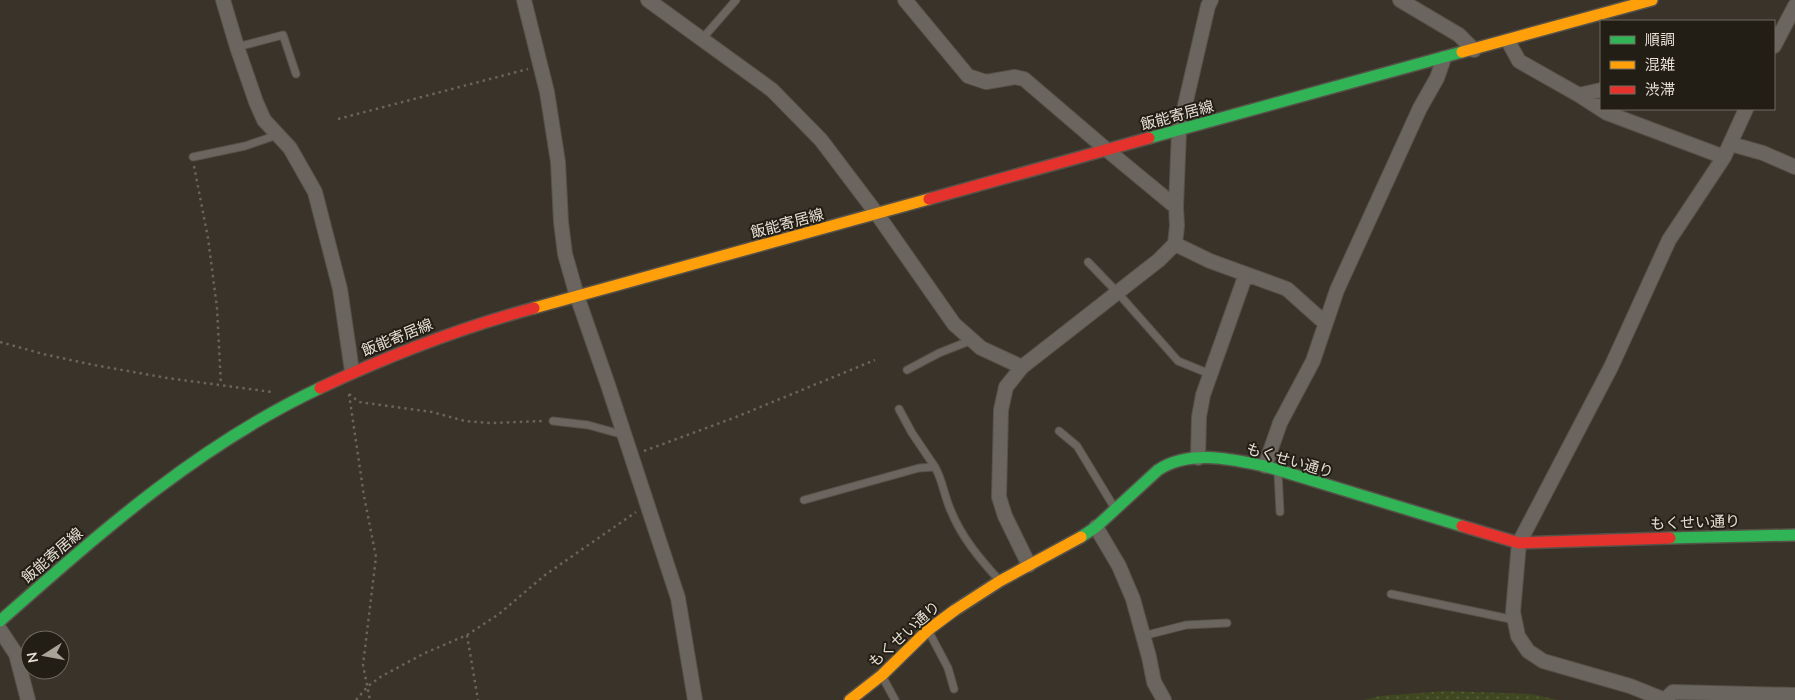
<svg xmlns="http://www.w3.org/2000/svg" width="1795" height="700" viewBox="0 0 1795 700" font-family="Mulish,'Noto Sans JP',sans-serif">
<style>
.grass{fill:url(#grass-dots)}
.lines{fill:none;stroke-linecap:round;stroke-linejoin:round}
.lane-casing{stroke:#575249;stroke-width:9}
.street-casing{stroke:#575249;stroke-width:16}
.fast-casing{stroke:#575249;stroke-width:14}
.slow-casing{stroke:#575249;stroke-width:14}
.jam-casing{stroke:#575249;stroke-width:14}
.path{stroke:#69645e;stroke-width:2.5;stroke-dasharray:2.5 4;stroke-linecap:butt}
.lane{stroke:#6a655e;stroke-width:7}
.street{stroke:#6a655e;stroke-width:14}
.fast{stroke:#30b455;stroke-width:11}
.slow{stroke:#ff9f0a;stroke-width:11}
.jam{stroke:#e5322d;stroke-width:11}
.labels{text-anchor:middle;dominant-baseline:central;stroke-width:4;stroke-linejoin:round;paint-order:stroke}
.street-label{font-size:15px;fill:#e5dfd4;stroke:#221e15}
</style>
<defs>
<pattern id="grass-dots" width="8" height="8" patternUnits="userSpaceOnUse" patternTransform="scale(1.25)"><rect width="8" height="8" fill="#3e471f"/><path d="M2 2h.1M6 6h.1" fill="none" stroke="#5a613f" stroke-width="1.8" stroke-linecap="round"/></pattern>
</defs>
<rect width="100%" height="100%" fill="#393329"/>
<path class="grass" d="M1446,691L1532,694L1558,700H1364L1379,696Z"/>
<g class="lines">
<defs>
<path id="lane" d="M702,39L736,0
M237,47L283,35L296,74
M193,157L245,146L277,135
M1088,262L1117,292L1178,361L1210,374
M907,370L939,353L972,340
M899,409L912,433L935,467
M553,421L588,425L624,435
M1059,431L1077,446L1114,507
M1278,473L1280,512
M804,500L919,468L935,467C943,481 944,496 951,511C962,538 980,559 999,580
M1391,594L1515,620
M929,632L948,668L954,689
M1143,636L1186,625L1227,623
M882,676L895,700"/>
<path id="street" d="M223,0L237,47L256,102L264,120L290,148L315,192L340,289L352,371
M524,0L547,92L558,162L561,222L565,254L577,296L608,385L678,598L695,700
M648,0L772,90L821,140L877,214L954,324L981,348L1022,367
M905,0L968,76L986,82L1015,77L1024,79L1107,150L1176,207
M1400,0L1459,35L1474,50
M1508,41L1519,61L1579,95L1607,113L1724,157
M1774,46L1795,6
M1579,95L1601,90
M1731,144L1763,153L1795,167
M1175,244L1210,261L1287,289L1325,323
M1198,458L1199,417L1203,395L1246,274
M1265,466L1280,423L1313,361L1337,290L1420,108L1437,78L1444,58
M1096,527L1119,566L1133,599L1149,657L1154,682L1164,700
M1029,565L1005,516L999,497L1001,410L1006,387L1022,367L1159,260L1175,244L1177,226L1176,207L1179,131L1208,6L1211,0
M0,630L16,654L28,700
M1665,700L1630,686L1543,661L1528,651L1518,636L1513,612L1519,543L1611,367L1669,240L1724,157L1746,109
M1665,700L1673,692L1795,695"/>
<path id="fast" d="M1149,138L1462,52
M1081,537L1096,527L1158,470C1189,449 1231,459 1265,466L1462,526
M1670,538L1795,535
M0,621C101,532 197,446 320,388"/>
<path id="slow" d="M1462,52L1652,0
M534,308L929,199
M850,700L882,675L928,630L955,610L1000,581L1081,537"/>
<path id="jam" d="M929,199L1149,138
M320,388C390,355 460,328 534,308
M1462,526L1519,543L1670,538"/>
</defs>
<use href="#lane" class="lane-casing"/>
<use href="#street" class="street-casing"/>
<use href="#fast" class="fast-casing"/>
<use href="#slow" class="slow-casing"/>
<use href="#jam" class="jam-casing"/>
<path class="path" d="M338,119L528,69
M194,166L208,238L217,308L221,385
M0,342L43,354L94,365L167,378L272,392
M349,394L364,496L376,557L363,665L370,700
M349,394L359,402L432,412L465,421L491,423L543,421
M644,451L736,417L875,360
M467,635L478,700
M356,700L368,686L382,676L425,653L467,635L499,614L545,575L636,512"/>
<use href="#lane" class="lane"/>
<use href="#street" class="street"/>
<use href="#fast" class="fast"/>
<use href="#slow" class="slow"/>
<use href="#jam" class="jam"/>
</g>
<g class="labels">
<g class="street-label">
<text transform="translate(1177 115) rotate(-15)">飯能寄居線</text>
<text transform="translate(787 223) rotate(-15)">飯能寄居線</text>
<text transform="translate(397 337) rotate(-22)">飯能寄居線</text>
<text transform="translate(1290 460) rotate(16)">もくせい通り</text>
<text transform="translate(1695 522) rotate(-2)">もくせい通り</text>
<text transform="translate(52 555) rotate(-41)">飯能寄居線</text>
<text transform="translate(904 634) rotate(-42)">もくせい通り</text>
</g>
</g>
<rect x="1600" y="20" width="175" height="90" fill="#221e15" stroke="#706b61"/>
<rect x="1610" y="36" width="25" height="8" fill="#30b455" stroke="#706b61"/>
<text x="1645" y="45" font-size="15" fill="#e5dfd4">順調</text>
<rect x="1610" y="61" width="25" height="8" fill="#ff9f0a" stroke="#706b61"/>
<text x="1645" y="70" font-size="15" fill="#e5dfd4">混雑</text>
<rect x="1610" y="86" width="25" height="8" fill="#e5322d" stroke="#706b61"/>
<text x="1645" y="95" font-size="15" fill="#e5dfd4">渋滞</text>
<g transform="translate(45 655) rotate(259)"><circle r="24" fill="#221e15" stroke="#706b61"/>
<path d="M0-4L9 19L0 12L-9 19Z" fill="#a9a398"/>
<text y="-8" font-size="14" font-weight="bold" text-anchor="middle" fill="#e5dfd4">N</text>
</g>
</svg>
